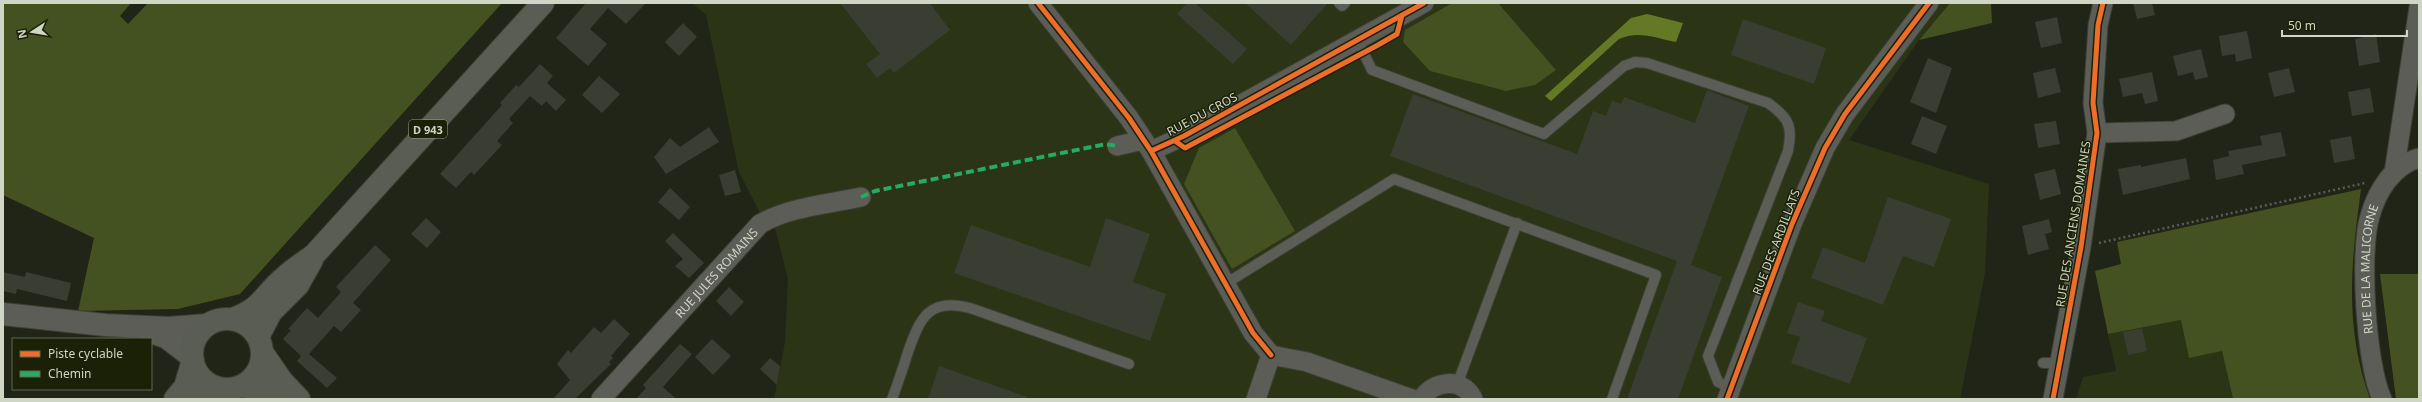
<svg xmlns="http://www.w3.org/2000/svg" width="2422" height="402" viewBox="0 0 2422 402" font-family="'Noto Sans',sans-serif">
<style>
.built{fill:#2b3414}
.green{fill:#445121}
.water{fill:#647926}
.building{fill:#3a3d32}
.lines{fill:none;stroke-linecap:round;stroke-linejoin:round}
.service-casing{stroke:#3c4034;stroke-width:12}
.minor-casing{stroke:#3c4034;stroke-width:21}
.tertiary-casing{stroke:#3c4034;stroke-width:24}
.primary-casing{stroke:#3c4034;stroke-width:24}
.path{stroke:#5c5d57;stroke-width:2.5;stroke-dasharray:2 3;stroke-linecap:butt}
.service{stroke:#5b5d56;stroke-width:10}
.minor{stroke:#5b5d56;stroke-width:19}
.tertiary{stroke:#5b5d56;stroke-width:22}
.primary{stroke:#5a5d53;stroke-width:22}
.quiet{stroke:#26ab63;stroke-width:4;stroke-dasharray:8 4;stroke-linecap:butt}
.cycleway-casing{stroke:#1b2107;stroke-width:8}
.cycleway{stroke:#ee6e29;stroke-width:5}
.labels{text-anchor:middle;dominant-baseline:central;stroke-width:3;stroke-linejoin:round;paint-order:stroke}
.shield{fill:#1b2107;stroke:#9aa08d;stroke-width:1}
.shield-label{font-size:11px;font-weight:bold;fill:#d0d6c6}
.street-label{font-size:12px;fill:#d0d6c6;stroke:#1b2107}
</style>
<rect width="100%" height="100%" fill="#212517"/>
<path class="built" d="M692,3H1950L1919,40L1849,140L1989,184L1985,273L1960,399H774L785,342L788,279L775,228L760,213L739,172L706,15Z
M2181,320L2222,351L2233,399H2076L2083,377L2116,371L2108,334Z"/>
<path class="green" d="M3,3H131L120,16L128,24L148,3H502L240,294L178,309L78,311L94,238L3,195Z
M1452,3H1498L1556,70L1535,85L1506,91L1430,71L1403,42L1405,30Z
M1950,3H1991L1992,23L1919,40Z
M1235,128L1295,231L1232,269L1184,184L1199,148Z
M2361,189C2351,263 2344,327 2370,399H2233L2222,351L2189,358L2181,320L2108,334L2095,271L2121,264L2117,242Z
M2380,274H2419V399H2396Z"/>
<path class="water" d="M1647,14L1683,23L1676,42C1656,38 1638,30 1619,39L1551,101L1545,96L1631,18Z"/>
<path class="building" d="M586,3H646L626,24L608,8L590,29L607,44L588,66L556,38Z
M840,3H930L950,30L894,73L890,68L877,78L866,64L880,54Z
M1187,3H1195L1247,49L1233,64L1177,14Z
M1245,3H1328L1291,45Z
M2133,3H2152L2155,15L2137,19Z
M2057,17L2062,43L2041,48L2035,22Z
M1743,19L1826,48L1814,84L1731,55Z
M683,23L697,37L679,56L665,42Z
M2247,31L2252,58L2236,62L2235,54L2222,56L2219,36Z
M2376,34L2380,62L2359,66L2355,39Z
M2201,49L2208,77L2195,80L2193,72L2178,76L2173,56Z
M1928,58L1952,68L1936,113L1910,102Z
M540,64L553,76L547,83L566,100L556,111L546,101L542,106L530,96L509,119L513,123L497,141L502,145L474,175L471,172L456,188L440,174L502,105L500,103L516,85L519,87Z
M2055,68L2061,92L2038,98L2033,73Z
M2289,68L2295,92L2274,97L2268,73Z
M2152,72L2158,101L2145,104L2142,93L2123,97L2119,79Z
M599,76L620,94L602,113L582,95Z
M2370,88L2374,112L2352,116L2348,92Z
M1707,90L1749,106L1691,265L1722,277L1678,399H1627L1677,261L1390,156L1413,94L1577,154L1593,111L1606,116L1612,100L1621,104L1624,97L1695,123Z
M1922,116L1947,126L1936,154L1911,144Z
M2056,121L2060,144L2038,148L2034,124Z
M709,127L719,142L666,174L654,157L670,138L680,147Z
M2281,132L2286,156L2242,165L2244,174L2216,180L2213,160L2229,156L2228,151L2262,145L2260,136Z
M2351,136L2355,159L2334,163L2330,140Z
M2186,158L2190,179L2123,195L2118,169L2141,165V167Z
M2055,169L2061,194L2040,200L2034,174Z
M735,170L741,192L725,196L719,175Z
M670,188L690,207L679,220L658,202Z
M1888,197L1951,219L1934,267L1903,256L1883,305L1811,278L1823,247L1865,263Z
M426,218L441,232L427,248L411,234Z
M1106,218L1150,234L1133,282L1166,294L1150,341L954,273L971,225L1090,267Z
M2049,219L2052,232L2045,234L2049,249L2028,255L2022,226Z
M673,233L704,263L689,278L675,266L683,259L665,241Z
M375,245L391,260L353,303L361,310L341,332L334,326L309,354L337,378L327,388L297,361L301,356L283,339L291,330L288,329L307,308L318,318L341,292L336,287Z
M3,272L25,277L26,272L71,283L67,301L17,289L16,294L3,291Z
M729,287L744,302L731,316L716,301Z
M1798,302L1825,311L1821,321L1867,338L1850,384L1791,363L1800,337L1787,333Z
M614,319L630,334L611,356L613,358L609,362L611,364L575,399H553L570,380L557,364L568,350L571,353L594,327L601,333Z
M2142,328L2147,351L2128,355L2123,332Z
M712,339L731,356L713,375L695,357Z
M680,344L692,354L663,387L676,399H636L646,388L643,385Z
M770,358L780,366L777,385L760,369Z
M939,366L1027,397V399H928Z"/>
<g class="lines">
<defs>
<path id="service" d="M1339,3L1342,6L1345,3
M1357,40L1372,70L1544,134L1624,66L1635,62L1647,63L1768,103C1789,118 1793,126 1788,151L1708,356L1718,382L1731,388
M1225,284L1394,179L1656,275L1612,399
M2043,363H2059
M1457,385L1517,223
M892,399C898,383 903,368 908,352C920,318 929,297 970,308L1129,364"/>
<g id="minor">
<path d="M1038,3L1129,118L1151,151L1253,333L1271,355"/>
<path d="M2097,133L2176,131L2225,114"/>
<path d="M1117,146L1143,140"/>
<path d="M1151,151L1184,136L1424,3"/>
<path d="M2394,173L2419,7"/>
<path d="M1271,355L1307,362L1412,399"/>
<path id="s1" d="M601,399L760,224C789,207 829,204 861,197"/>
<path d="M1256,399L1271,355"/>
<path d="M1422,399C1433,380 1463,377 1473,399"/>
<path d="M1727,399L1792,224L1825,148L1845,114L1929,3"/>
<path d="M2053,399L2081,247L2097,133L2093,103L2098,25L2103,3"/>
<path id="s2" d="M2382,399C2366,365 2359,251 2370,216C2377,191 2393,165 2419,158"/>
</g>
<path id="tertiary" d="M3,314L105,325L168,328L207,325
M148,331L166,337L192,357"/>
<path id="primary" d="M192 354a35 35 0 1 1 70 0a35 35 0 1 1-70 0Z
M233,319C266,306 262,295 286,276C294,268 305,262 314,255L543,3
M258,337L271,312L298,285L312,260
M262,352L282,381L299,399
M241,386L275,391L297,397
M175,399L185,387L193,360
M197,399L222,389"/>
</defs>
<use href="#service" class="service-casing"/>
<use href="#minor" class="minor-casing"/>
<use href="#tertiary" class="tertiary-casing"/>
<use href="#primary" class="primary-casing"/>
<path class="path" d="M2099,243L2365,183"/>
<use href="#service" class="service"/>
<use href="#minor" class="minor"/>
<use href="#tertiary" class="tertiary"/>
<use href="#primary" class="primary"/>
<path class="quiet" d="M861,197L875,191L1106,144L1117,146"/>
<defs>
<path id="cycleway" d="M1038,3L1129,118L1151,151L1253,333L1271,355
M1175,141L1185,148L1378,45L1397,34L1402,15
M1151,151L1184,136L1424,3
M1727,399L1792,224L1825,148L1845,114L1929,3
M2053,399L2081,247L2097,133L2093,103L2098,25L2103,3"/>
</defs>
<use href="#cycleway" class="cycleway-casing"/>
<use href="#cycleway" class="cycleway"/>
</g>
<g class="labels">
<rect class="shield" x="409" y="120" width="38" height="18" rx="3"/>
<g class="shield-label">
<text x="428" y="129">D 943</text>
</g>
<g class="street-label">
<text transform="translate(1202 114) rotate(-28)">RUE DU CROS</text>
<text transform="translate(2073 224) rotate(-81)">RUE DES ANCIENS DOMAINES</text>
<text transform="translate(1776 242) rotate(-69)">RUE DES ARDILLATS</text>
<text stroke="none"><textPath href="#s2" startOffset="132">RUE DE LA MALICORNE</textPath></text>
<text stroke="none"><textPath href="#s1" startOffset="171">RUE JULES ROMAINS</textPath></text>
</g>
</g>
<rect width="2422" height="402" fill="none" stroke="#d0d6c6" stroke-width="8"/>
<rect x="12" y="338" width="140" height="52" fill="#1b2107" stroke="#636953"/>
<rect x="20" y="351" width="20" height="6" fill="#ee6e29" stroke="#636953"/>
<text x="48" y="358" font-size="12" fill="#d0d6c6">Piste cyclable</text>
<rect x="20" y="371" width="20" height="6" fill="#26ab63" stroke="#636953"/>
<text x="48" y="378" font-size="12" fill="#d0d6c6">Chemin</text>
<g transform="translate(32 32) rotate(258)" stroke="#1b2107" stroke-width="3" paint-order="stroke">
<path d="M0-3L7 15L0 10L-7 15Z" fill="#d0d6c6"/>
<text y="-6" font-size="11" font-weight="bold" text-anchor="middle" fill="#d0d6c6">N</text>
</g>
<path d="M2282 30v6h125v-6" fill="none" stroke="#d0d6c6" stroke-width="2"/>
<text x="2288" y="30" font-size="12" fill="#d0d6c6" stroke="#1b2107" stroke-width="3" paint-order="stroke">50 m</text>
</svg>
